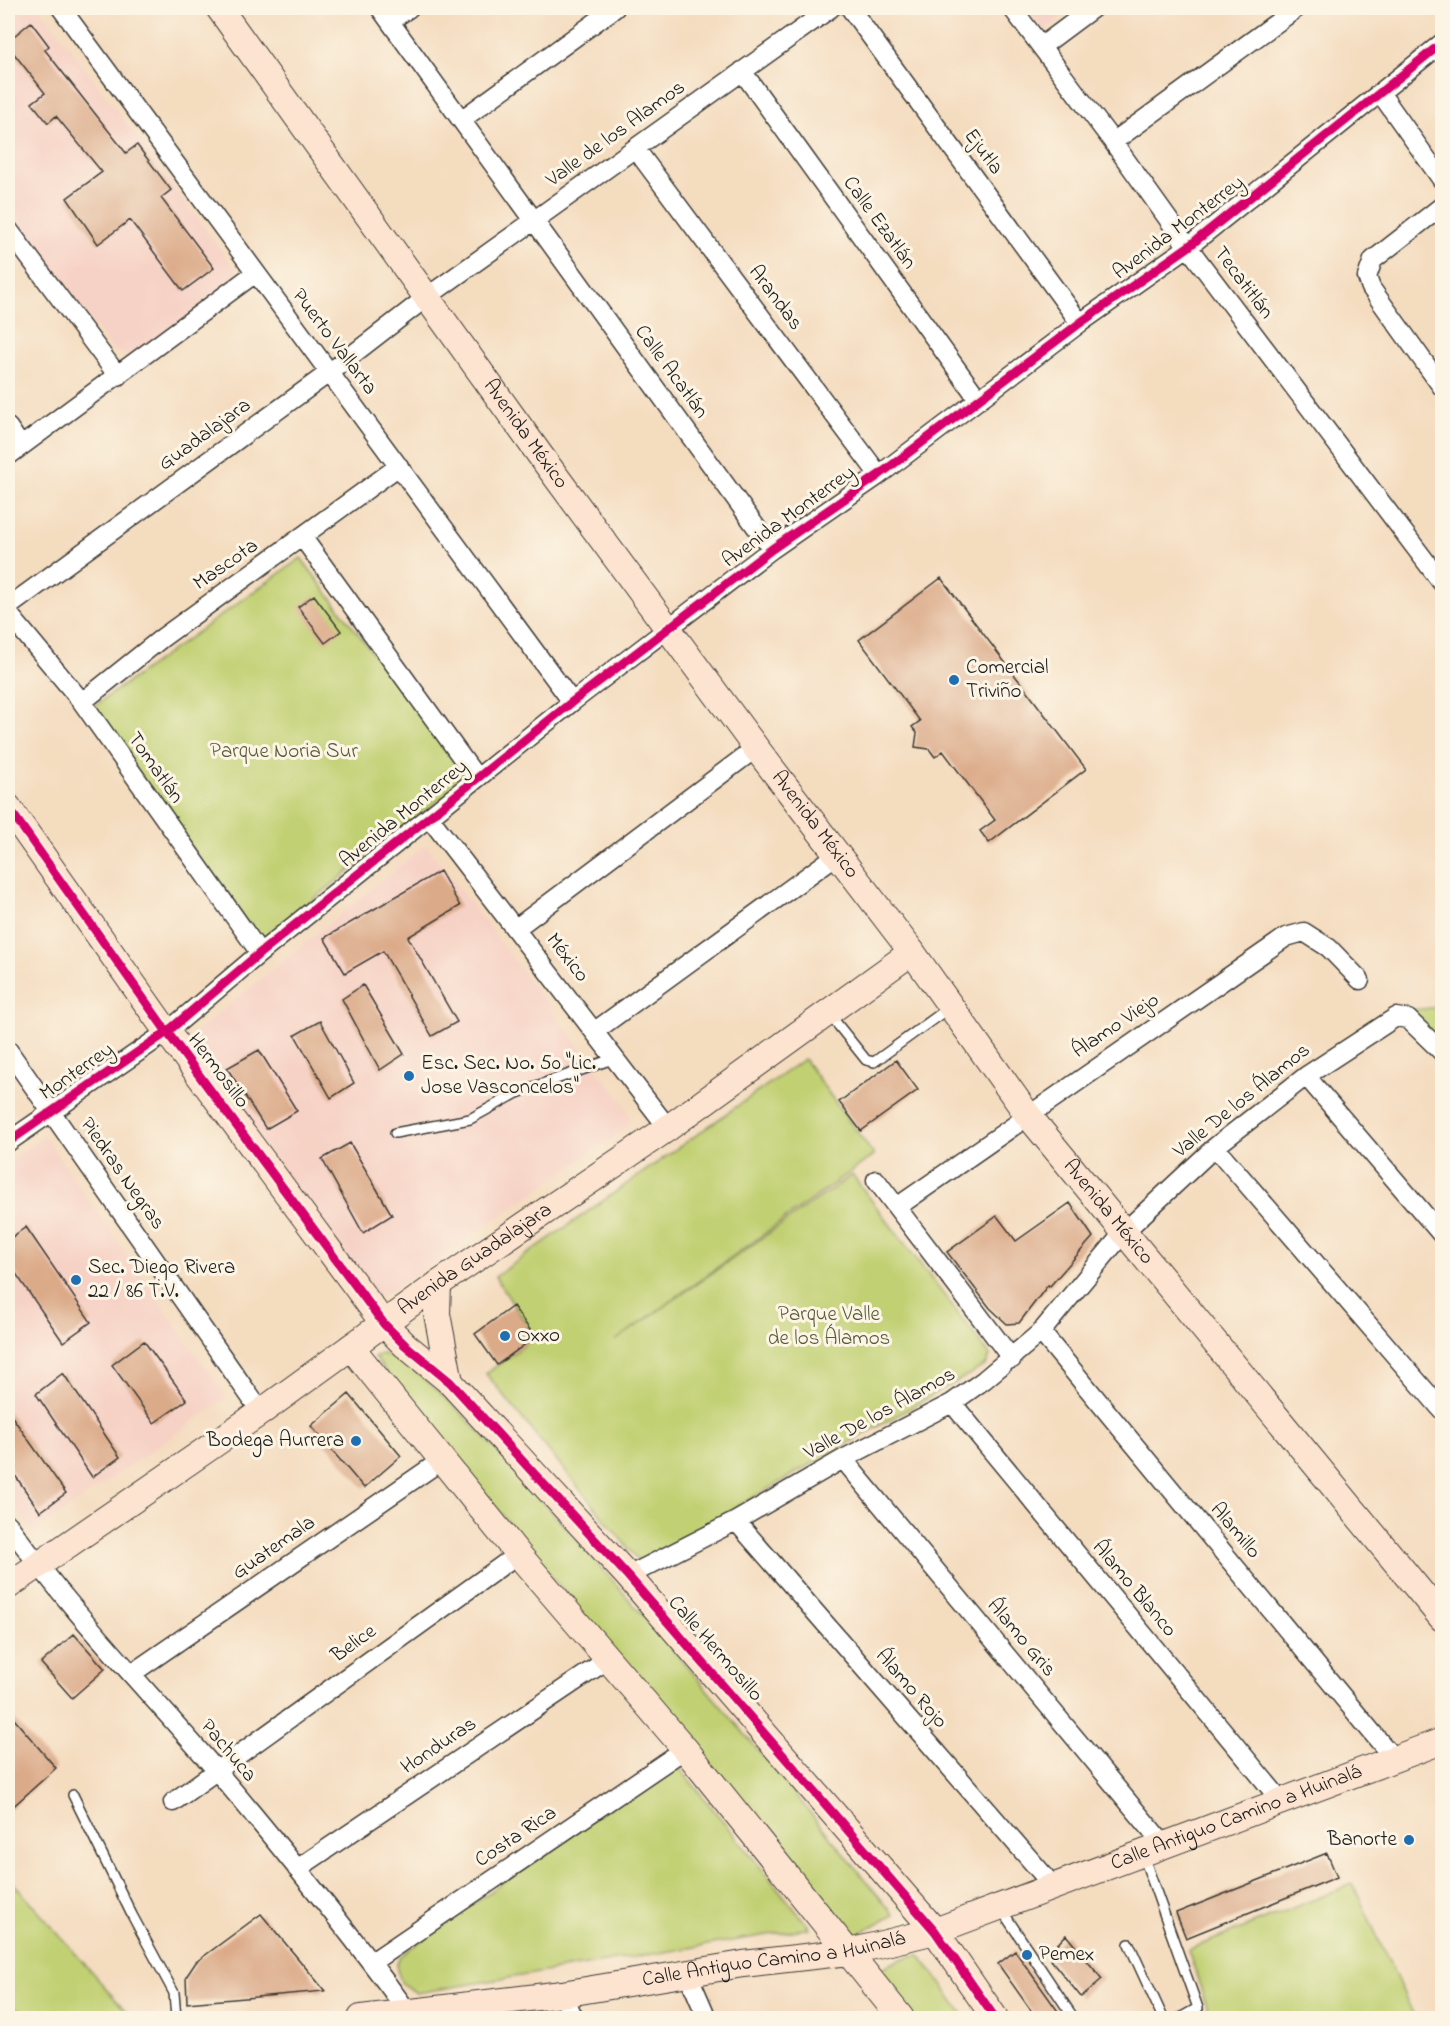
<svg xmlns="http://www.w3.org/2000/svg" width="1450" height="2026" viewBox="0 0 1450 2026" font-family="'Indie Flower',sans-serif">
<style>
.built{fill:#f6d1c5}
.green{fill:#c1d072;stroke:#6e7647;stroke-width:1.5}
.building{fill:#dbaa89}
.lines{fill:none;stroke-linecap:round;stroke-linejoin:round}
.lane-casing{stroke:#3c3934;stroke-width:12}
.street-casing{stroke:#3c3934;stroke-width:21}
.secondary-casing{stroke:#3c3934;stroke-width:28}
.lane{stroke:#fff;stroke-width:9}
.street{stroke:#fff;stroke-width:18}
.secondary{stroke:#fde4d1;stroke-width:26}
.cycleway-casing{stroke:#fcf5e5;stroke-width:13}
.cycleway{stroke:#d6006c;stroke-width:9}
.poi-dot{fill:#1f6fb2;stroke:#fcf5e5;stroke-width:2}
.labels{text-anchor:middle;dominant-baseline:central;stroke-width:6;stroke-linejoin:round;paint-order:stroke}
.street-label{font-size:21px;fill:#1c1c1c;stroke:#fcf5e5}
.poi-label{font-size:21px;fill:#1c1c1c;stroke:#fcf5e5;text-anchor:start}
.park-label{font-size:21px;fill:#565b3a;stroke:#fcf5e5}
</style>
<rect width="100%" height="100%" fill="#fcf5e5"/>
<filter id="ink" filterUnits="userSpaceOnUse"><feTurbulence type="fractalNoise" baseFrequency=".0167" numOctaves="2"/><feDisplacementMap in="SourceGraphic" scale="12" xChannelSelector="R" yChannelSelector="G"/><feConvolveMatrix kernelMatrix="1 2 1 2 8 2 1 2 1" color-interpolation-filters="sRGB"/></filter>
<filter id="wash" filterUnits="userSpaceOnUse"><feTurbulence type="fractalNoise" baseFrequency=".008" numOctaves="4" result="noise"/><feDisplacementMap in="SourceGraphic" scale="24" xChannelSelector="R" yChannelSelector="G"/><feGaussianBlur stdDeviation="1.35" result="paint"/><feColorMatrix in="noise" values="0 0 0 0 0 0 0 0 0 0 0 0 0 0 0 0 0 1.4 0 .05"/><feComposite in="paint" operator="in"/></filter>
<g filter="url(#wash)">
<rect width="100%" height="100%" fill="#f4dcbf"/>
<path class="built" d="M25,8H40L237,272L235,284L132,358L112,350L8,206V20Z
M1027,8H1074L1044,31Z
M426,845L626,1107L630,1119L626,1128L406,1282L382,1296H372L193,1046V1034Z
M44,1136L227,1398L33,1533L8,1497V1162Z"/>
<path class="green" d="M301,558L467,778L257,944L93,707Z
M1442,1007V1045L1410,1010Z
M804,1059L874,1155L615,1341L852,1175L990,1355L986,1365L715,1519L641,1564L486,1374L535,1337L495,1277Z
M381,1354C421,1358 534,1492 565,1527C678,1653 787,1783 894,1915L846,1940L374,1357Z
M673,1760L810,1928L417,1993L402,1984L396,1966L400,1956Z
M8,1877L132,2018H53L8,2008Z
M1353,1884L1415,2018H1188L1208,2010L1188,1950Z
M919,1954L966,2018H906L874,1972L900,1959Z"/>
<g id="blocks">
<path class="building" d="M31,22L49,46L45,50L126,153L137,145L171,190L161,198L214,268L183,291L130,220L98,244L67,198L102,172L56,116L48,123L32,103L45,93L8,46V41Z
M941,578L1086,769L989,843L980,831L995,820L943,751L935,757L929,749L915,747L917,733L912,727L920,721L859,640Z
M314,595L341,631L325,643L298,607Z
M440,871L460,906L408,937L457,1022L432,1036L383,951L345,973L324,938Z
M363,985L404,1054L380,1070L342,999Z
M320,1021L354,1083L331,1098L295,1035Z
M259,1050L297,1111L266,1129L227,1068Z
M896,1060L918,1090L861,1131L839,1102Z
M350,1143L392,1215L363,1233L322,1159Z
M1070,1203L1093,1237L1050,1286L1048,1285L1019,1323L1007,1324L990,1308L947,1252L997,1216L1016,1241Z
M26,1227L91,1322L63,1342L8,1262V1240Z
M513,1306L535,1337L497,1365L475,1334Z
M144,1341L187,1400L154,1423L112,1365Z
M63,1373L120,1457L92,1477L36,1394Z
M349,1394L401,1456L364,1488L311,1426Z
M8,1411L66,1493L40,1512L8,1465Z
M74,1634L105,1669L72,1698L41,1663Z
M8,1712L56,1768L8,1811Z
M1327,1853L1337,1877L1186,1938L1176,1913Z
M261,1914L325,1991L187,2003L186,1977L196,1962Z
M1066,1935L1102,1979L1081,1997L1051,1960L1053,1949Z
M1015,1951L1060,2014L1058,2019H1037L998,1964Z"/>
</g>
</g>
<g filter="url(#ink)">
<use href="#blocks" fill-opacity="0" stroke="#3c3934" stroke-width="1.5"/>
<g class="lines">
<defs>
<path id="lane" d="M830,1015L866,1060L874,1062L950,1007
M395,1133L470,1119L517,1093L615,1058
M73,1795L132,1915L174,1993L176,2018
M1143,1855L1198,2008L1180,2018
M1001,1909L1071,2014L1065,2018
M1129,1944L1163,2018"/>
<path id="street" d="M61,8L572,702
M380,8L772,549
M850,8L1080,323
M1012,8L1113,142L1188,247L1442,583
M390,21L409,8
M1042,46L1093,8
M742,71L979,400
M1381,94L1442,180
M461,120L615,8
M1113,142L1297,8
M635,148L879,475
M1442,206L1373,260L1367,277L1371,288L1442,387
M8,229L118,376
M8,427L21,446
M8,456L254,274
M303,538L476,777
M8,607L330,372L427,297L831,8
M8,613L82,702L260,953
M82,702L162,638L399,466
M429,817L668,1128
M515,929L756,748
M595,1031L838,854
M8,1050L261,1412
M1306,1076L1442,1235
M8,1142L167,1032L260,953L572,702L772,549L879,475L1080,323L1188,247L1442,43
M1215,1147L1442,1410
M876,1180L1012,1359
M897,1207L1286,937L1304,932L1329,948L1360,980
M1041,1332L1394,1759
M952,1403L1282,1802
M843,1459L1164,1845
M736,1521L1053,1886
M8,1524C70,1611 146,1688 216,1770C282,1848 347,1929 408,2012
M628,1576L736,1521L843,1459L952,1403L984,1380L1041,1332L1124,1232L1215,1147L1306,1076L1396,1017L1408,1019L1442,1052
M131,1674L442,1460
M173,1802L518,1554
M297,1869L607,1660
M372,1962L685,1749
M687,1972L707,2018
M562,1994L574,2018"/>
<g id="secondary">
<path id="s1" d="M219,8L540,455L756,748L912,952L1027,1114L1442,1618"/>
<path d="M8,807L167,1032L384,1324L405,1345L450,1382L628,1576L935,1931L995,2018"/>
<path d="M438,1284L437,1314L450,1382"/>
<path d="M351,1347L518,1554L685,1749L901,2018"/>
<path id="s2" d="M8,1586L261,1412L438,1284L668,1128L912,952"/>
<path id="s3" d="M361,2018L562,1994L743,1964L849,1952L935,1931L1442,1741"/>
</g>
</defs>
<use href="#lane" class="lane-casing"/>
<use href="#street" class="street-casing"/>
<use href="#secondary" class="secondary-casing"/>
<use href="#lane" class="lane"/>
<use href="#street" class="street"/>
<use href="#secondary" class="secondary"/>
<defs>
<path id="cycleway" d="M8,807L167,1032L384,1324L405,1345L450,1382L628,1576L935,1931L995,2018
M8,1142L167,1032L260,953L572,702L772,549L879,475L1080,323L1188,247L1442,43"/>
</defs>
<use href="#cycleway" class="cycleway-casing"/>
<use href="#cycleway" class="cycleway"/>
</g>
</g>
<g class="poi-dot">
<circle cx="954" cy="680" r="6"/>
<circle cx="409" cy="1076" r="6"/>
<circle cx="76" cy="1280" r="6"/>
<circle cx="505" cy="1336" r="6"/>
<circle cx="356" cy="1441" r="6"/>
<circle cx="1409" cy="1840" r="6"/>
<circle cx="1027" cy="1955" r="6"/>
</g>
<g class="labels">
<g class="street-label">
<text transform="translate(616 134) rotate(-36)">Valle de los Alamos</text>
<text transform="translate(983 152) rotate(54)">Ejutla</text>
<text transform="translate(879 223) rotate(54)">Calle Ezatlán</text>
<text transform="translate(1179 228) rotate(-37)">Avenida Monterrey</text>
<text transform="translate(1243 283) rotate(53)">Tecatitlán</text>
<text transform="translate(775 298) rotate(53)">Arandas</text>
<text transform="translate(334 342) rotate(53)">Puerto Vallarta</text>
<text transform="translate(671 372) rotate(54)">Calle Acatlán</text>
<text stroke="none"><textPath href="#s1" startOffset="525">Avenida México</textPath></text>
<text transform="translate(205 435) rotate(-36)">Guadalajara</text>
<text transform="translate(789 517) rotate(-36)">Avenida Monterrey</text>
<text transform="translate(226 565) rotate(-35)">Mascota</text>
<text transform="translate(155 768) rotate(55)">Tomatlán</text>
<text transform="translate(404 814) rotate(-39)">Avenida Monterrey</text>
<text stroke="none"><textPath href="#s1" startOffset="1011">Avenida México</textPath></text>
<text transform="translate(567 958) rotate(52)">México</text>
<text transform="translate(1116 1026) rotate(-34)">Álamo Viejo</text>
<text transform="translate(218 1071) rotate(53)">Hermosillo</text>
<text transform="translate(77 1072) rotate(-35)">Monterrey</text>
<text transform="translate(1242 1101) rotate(-39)">Valle De los Álamos</text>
<text transform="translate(122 1174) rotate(55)">Piedras Negras</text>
<text stroke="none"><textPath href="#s1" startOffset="1497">Avenida México</textPath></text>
<text stroke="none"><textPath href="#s2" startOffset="570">Avenida Guadalajara</textPath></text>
<text transform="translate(880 1414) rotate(-29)">Valle De los Álamos</text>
<text transform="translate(1235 1531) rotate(50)">Alamillo</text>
<text transform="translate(274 1548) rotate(-35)">Guatemala</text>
<text transform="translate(1134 1589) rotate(50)">Álamo Blanco</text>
<text transform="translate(1021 1638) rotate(50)">Álamo Gris</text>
<text transform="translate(354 1644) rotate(-36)">Belice</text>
<text transform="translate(715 1649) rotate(49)">Calle Hermosillo</text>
<text transform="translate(911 1689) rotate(49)">Álamo Rojo</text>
<text transform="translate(439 1746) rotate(-34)">Honduras</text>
<text transform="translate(228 1751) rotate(50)">Pachuca</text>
<text stroke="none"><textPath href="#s3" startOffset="903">Calle Antiguo Camino a Huinalá</textPath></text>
<text transform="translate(516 1837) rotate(-34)">Costa Rica</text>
<text stroke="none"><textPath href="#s3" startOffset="417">Calle Antiguo Camino a Huinalá</textPath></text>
</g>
<g class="poi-label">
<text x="966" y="668">Comercial<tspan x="966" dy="24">Triviño</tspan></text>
<text x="421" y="1064">Esc. Sec. No. 50 "Lic.<tspan x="421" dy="24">Jose Vasconcelos"</tspan></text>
<text x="88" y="1268">Sec. Diego Rivera<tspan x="88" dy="24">22 / 86 T.V.</tspan></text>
<text x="517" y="1336">Oxxo</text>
<text x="344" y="1441" text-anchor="end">Bodega Aurrera</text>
<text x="1397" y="1840" text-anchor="end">Banorte</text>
<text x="1039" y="1955">Pemex</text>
</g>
<g class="park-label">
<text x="284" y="752">Parque Noria Sur</text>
<text x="829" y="1315">Parque Valle<tspan x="829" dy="24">de los Álamos</tspan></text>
</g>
</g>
<rect width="1450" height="2026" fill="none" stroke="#fcf5e5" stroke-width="30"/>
</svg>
